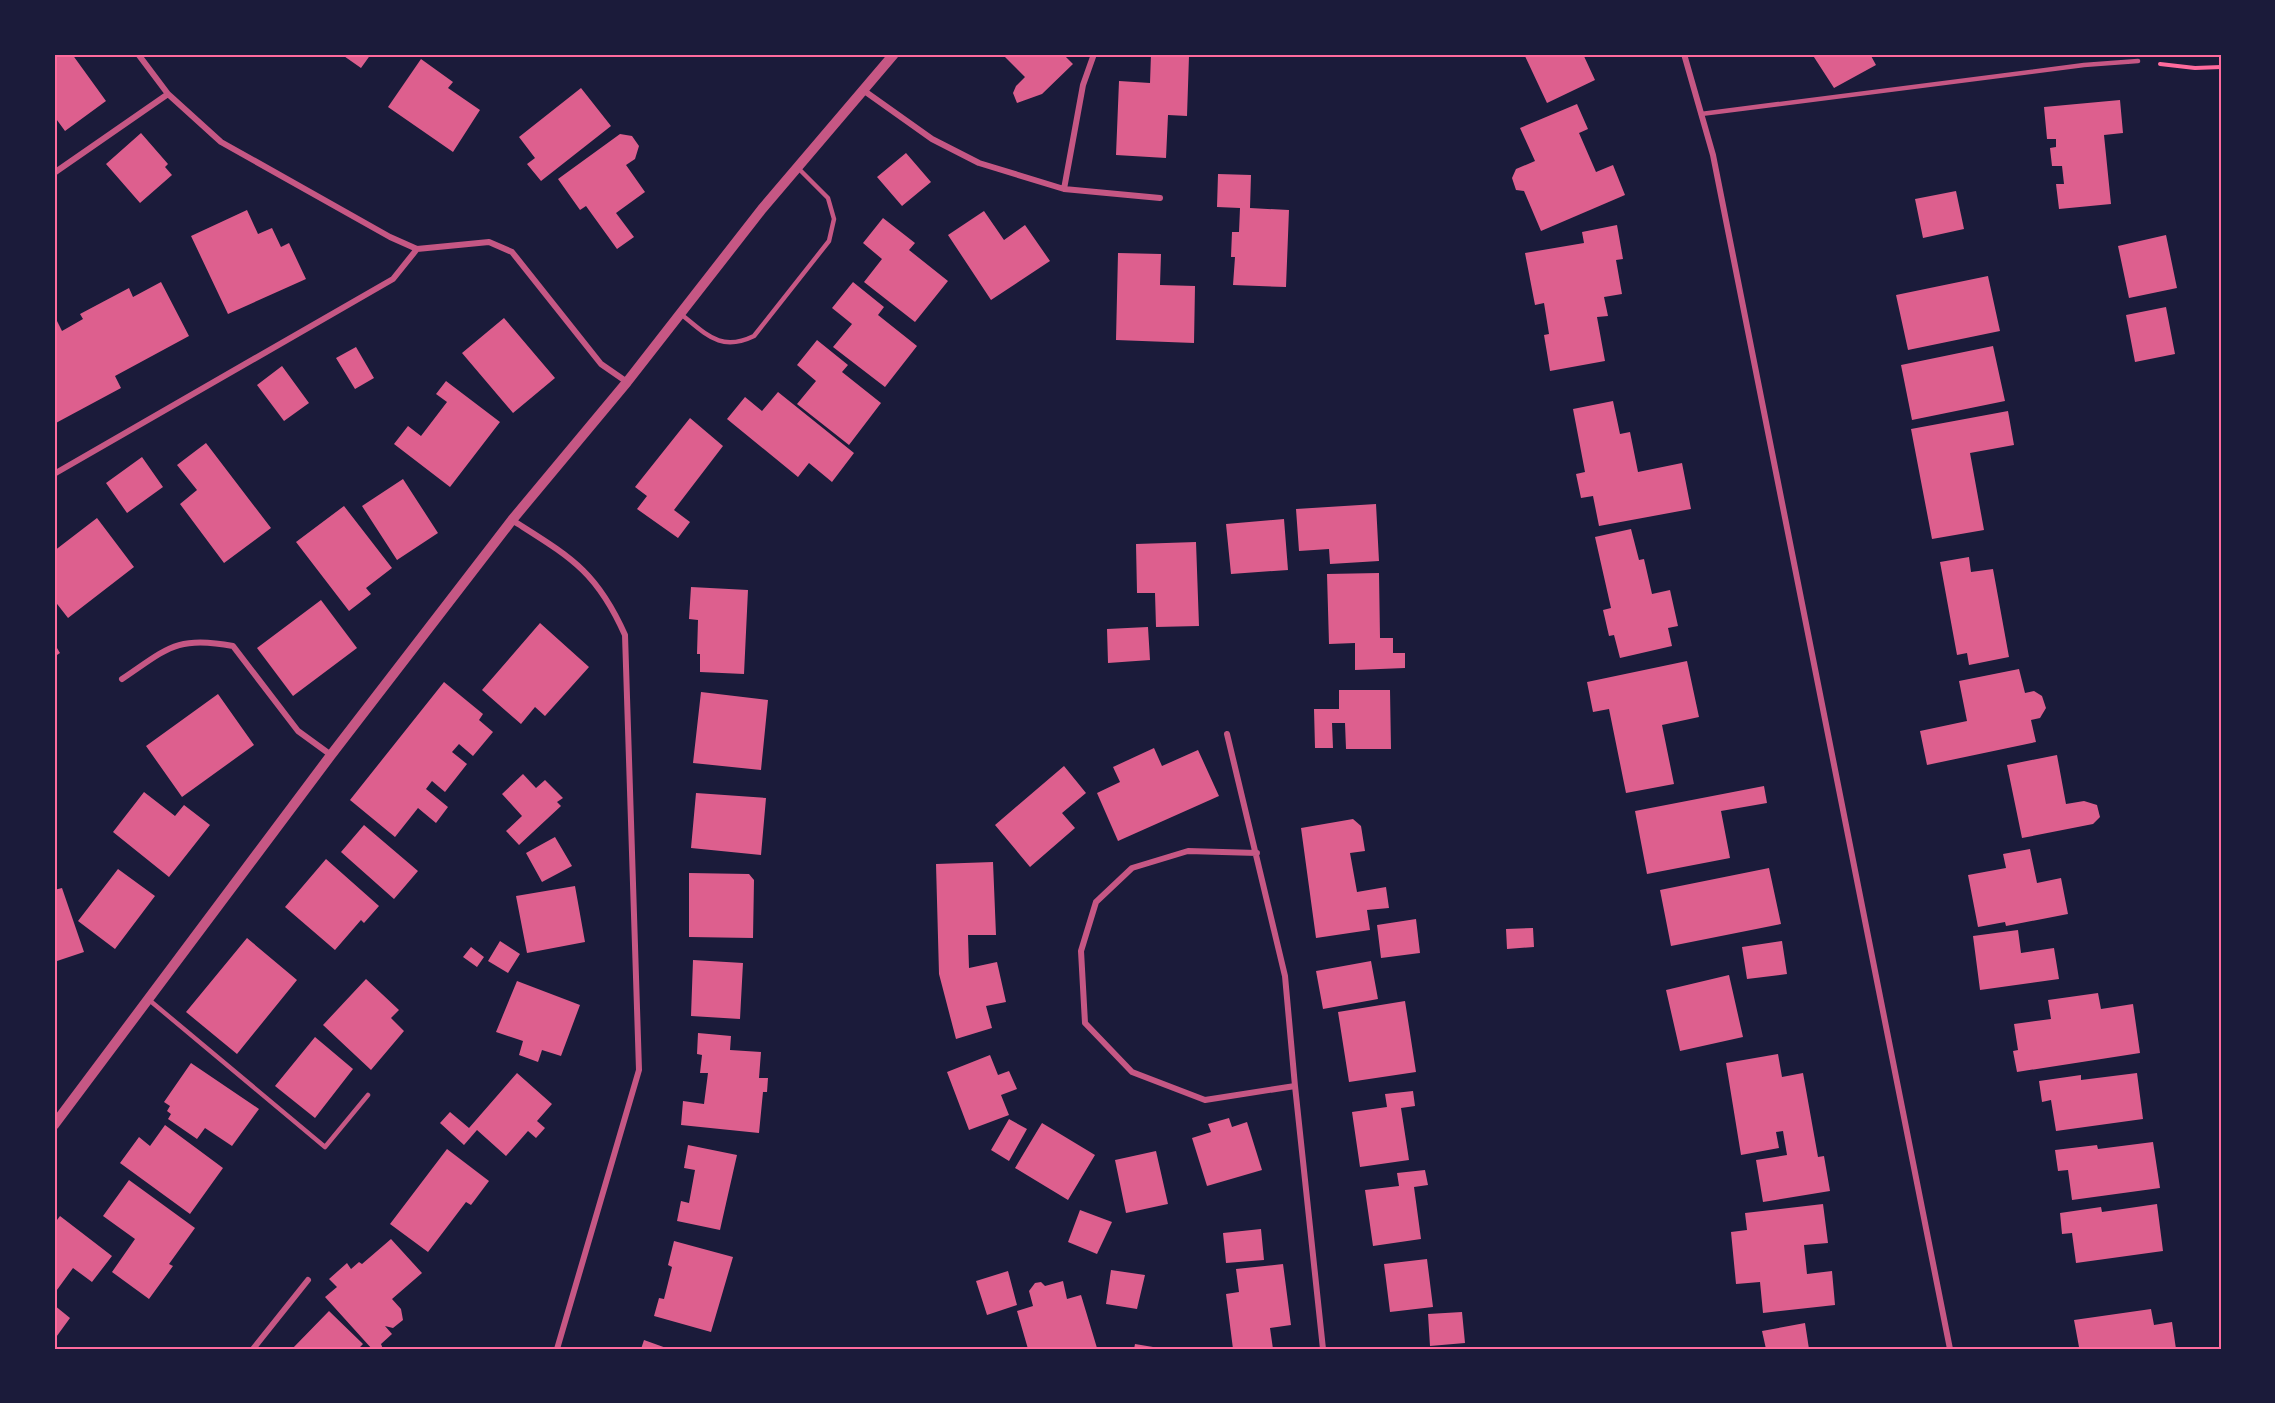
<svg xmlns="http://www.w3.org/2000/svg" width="2275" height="1403" viewBox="0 0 2275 1403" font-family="Georgia,serif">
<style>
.building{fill:#dd5f8e}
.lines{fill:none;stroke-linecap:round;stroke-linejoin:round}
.path{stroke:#ff6b9d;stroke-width:4}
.service{stroke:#c65784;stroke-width:4.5}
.minor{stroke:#c65784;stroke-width:6}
.tertiary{stroke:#c65784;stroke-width:10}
.neatline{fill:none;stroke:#ff6b9d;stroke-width:2}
</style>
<rect width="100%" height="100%" fill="#1b1b3a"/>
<path class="building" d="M54,54H72L106,101L65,131L54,116Z
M341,54H371L361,68Z
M1002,54H1063L1073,64L1042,94L1017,103L1013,93L1016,86L1025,77Z
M1151,54L1189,56L1187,116L1168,115L1166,158L1116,155L1119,81L1150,83Z
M1524,54H1583L1595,80L1547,103Z
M1812,54H1870L1876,65L1834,88Z
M421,59L453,82L448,88L480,110L453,152L388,107Z
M581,88L611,126L541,181L527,164L535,158L519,137Z
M2120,100L2123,133L2104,135L2111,204L2059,209L2056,184H2064L2062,166H2052L2050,148L2056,147V139H2047L2044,107Z
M1577,104L1588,129L1579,133L1596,172L1613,165L1625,195L1541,231L1524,191L1516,190L1512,178L1516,169L1535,161L1520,128Z
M141,133L168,164L165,167L172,175L140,203L106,164Z
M620,134L632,136L639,146L635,159L626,165L645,192L616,213L634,237L617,249L586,206L580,210L558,179Z
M906,153L931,182L902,206L877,177Z
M1218,174L1251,175L1250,208L1289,210L1286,287L1233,285L1235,257H1231L1232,232H1239L1240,208L1217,207Z
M1956,191L1964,229L1923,238L1915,199Z
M247,210L258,234L272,228L281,247L289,243L306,279L228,314L191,236Z
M984,211L1004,240L1025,225L1050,261L991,300L948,235Z
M883,218L915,243L909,250L948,281L915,322L864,282L882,259L863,243Z
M1617,225L1623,259L1616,260L1622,294L1604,297L1608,316L1597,317L1605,361L1550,371L1544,335L1549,334L1544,303L1535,305L1525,253L1584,243L1582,232Z
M2166,235L2177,288L2129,298L2118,246Z
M1118,253L1161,254L1160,285L1195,286L1194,343L1116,340Z
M1988,276L2000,331L1908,350L1896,295Z
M161,282L189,336L115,376L121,388L54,424V315L62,331L83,319L80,314L129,288L133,297Z
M853,282L884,307L878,315L917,346L885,387L833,347L852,324L832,308Z
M2166,307L2175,354L2135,362L2126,315Z
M504,318L555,378L513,413L462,353Z
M817,340L848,365L842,372L881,403L849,445L797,404L816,381L797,365Z
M1993,346L2005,401L1912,420L1901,365Z
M356,347L374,378L355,389L336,358Z
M282,366L309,403L284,421L257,385Z
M446,381L500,422L450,487L394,444L408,426L421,436L447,402L436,394Z
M778,392L854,453L832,482L809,463L798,477L727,419L745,397L762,411Z
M1613,401L1620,434L1630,432L1638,472L1682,463L1691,509L1599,526L1593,496L1581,498L1576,474L1585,472L1573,409Z
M2008,411L2014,445L1970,453L1984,530L1932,539L1911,429Z
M690,418L723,446L674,510L690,522L678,538L637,509L647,496L635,487Z
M206,443L271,528L224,563L180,504L197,490L177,465Z
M142,457L163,487L127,513L106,483Z
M403,479L438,533L397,560L362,506Z
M1376,504L1379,561L1330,564L1329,549L1299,551L1296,509Z
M344,506L392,568L366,588L371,594L349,611L296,542Z
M97,518L134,567L68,618L54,600V551Z
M1284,519L1288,570L1231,574L1226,524Z
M1631,529L1639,560L1644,559L1652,594L1670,590L1678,626L1668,628L1672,646L1620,658L1614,635L1609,636L1603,610L1611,608L1595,537Z
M1196,542L1199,626L1156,627L1155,593H1137L1136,544Z
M1969,557L1971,572L1993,569L2009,657L1969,665L1967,653L1957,655L1940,562Z
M1379,573L1380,638H1393V653H1405V668L1355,670V643L1329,644L1327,574Z
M691,587L748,590L744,674L700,672V654H697L698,620L689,619Z
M321,600L357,648L293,696L257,648Z
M540,623L589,667L545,716L535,707L521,724L482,690Z
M1148,627L1150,660L1108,663L1107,629Z
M54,643L60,653L54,657Z
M1687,661L1699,717L1662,725L1674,784L1626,793L1609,709L1593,712L1587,682Z
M2019,669L2025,693L2034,691L2042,696L2046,708L2040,718L2031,720L2036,742L1927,765L1920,731L1967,721L1959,681Z
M444,682L483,714L479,720L493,732L473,756L459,744L452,752L467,764L445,792L432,781L426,789L448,807L436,823L418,808L395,837L350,800Z
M1339,690H1390L1391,749H1346L1345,723H1332L1333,748H1315L1314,709H1339Z
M701,692L768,700L761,770L693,763Z
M218,694L254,745L182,797L146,746Z
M1154,748L1162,766L1198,750L1219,796L1118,841L1097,793L1120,782L1113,767Z
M2057,755L2066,804L2084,801L2097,805L2100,817L2093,824L2022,838L2007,765Z
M1064,766L1086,793L1062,813L1075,828L1030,867L995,825Z
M523,774L536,788L545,780L563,798L557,802L561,806L519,845L506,831L522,816L502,794Z
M1764,786L1767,803L1721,811L1730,858L1647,874L1635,811Z
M144,792L175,816L184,805L210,825L169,877L113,832Z
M696,793L766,798L761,855L691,848Z
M1353,819L1361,826L1365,851L1350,853L1357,892L1386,887L1389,908L1367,910L1370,930L1316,938L1301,828Z
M364,825L418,871L394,899L341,852Z
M555,837L572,866L542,882L526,853Z
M2030,849L2037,883L2061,878L2068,914L2006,926L2005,922L1978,927L1968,875L2006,868L2003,854Z
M326,859L379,906L364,923L361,920L335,950L285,907Z
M993,862L996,935H968L969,968L997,962L1006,1002L986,1006L992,1028L956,1039L939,974L936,864Z
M1769,868L1781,924L1671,946L1660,890Z
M118,869L155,896L115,949L78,921Z
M689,873L749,874L754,880L753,938L689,937Z
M575,886L585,942L527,953L516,896Z
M62,888L84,952L54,962V890Z
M1416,919L1420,953L1381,958L1377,925Z
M1533,928L1534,947L1507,949L1506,929Z
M2018,930L2021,953L2054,948L2059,979L1980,990L1973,936Z
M247,938L297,980L237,1054L186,1012Z
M500,941L520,954L508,973L488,961Z
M1782,941L1787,974L1747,979L1742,947Z
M471,947L484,957L477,967L463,957Z
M693,960L743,963L740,1019L691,1016Z
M1371,961L1378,999L1323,1009L1316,971Z
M1729,975L1743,1037L1680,1051L1666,990Z
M366,979L399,1010L391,1018L404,1031L371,1070L323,1025Z
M517,981L580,1005L561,1056L542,1050L538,1062L519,1055L523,1041L496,1032Z
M2098,993L2101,1009L2133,1004L2140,1053L2017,1072L2013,1051L2018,1050L2014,1024L2051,1019L2048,1000Z
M1405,1001L1416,1072L1349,1082L1338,1012Z
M698,1033L731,1036L730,1050L761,1052L759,1078H768L767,1092H763L759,1133L681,1125L683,1101L704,1104L708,1073H700L702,1055L697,1054Z
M315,1037L353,1069L315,1118L275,1086Z
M1778,1054L1782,1077L1803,1073L1818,1157L1824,1156L1830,1191L1763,1202L1756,1160L1787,1155L1783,1131L1776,1132L1779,1148L1741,1155L1726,1063Z
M990,1055L998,1075L1009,1071L1017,1089L1001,1095L1009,1115L969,1130L947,1072Z
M191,1063L259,1109L232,1146L205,1128L197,1139L168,1119L171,1114L167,1111L170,1106L164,1102Z
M517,1073L552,1104L537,1121L545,1128L536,1138L528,1131L506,1156L477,1130L464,1145L440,1123L450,1112L469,1128Z
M2137,1073L2143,1119L2056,1131L2051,1100L2042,1102L2039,1081L2081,1075V1080Z
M1413,1091L1415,1106L1401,1108L1409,1160L1360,1167L1352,1112L1387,1107L1385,1094Z
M1229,1118L1232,1127L1247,1122L1262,1170L1207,1186L1192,1138L1211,1132L1208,1124Z
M1009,1119L1027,1129L1009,1161L991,1150Z
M1042,1123L1095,1155L1068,1200L1015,1168Z
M165,1125L223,1168L190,1214L120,1163L139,1137L150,1146Z
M2153,1142L2160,1188L2072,1200L2068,1170L2058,1171L2055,1150L2097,1145L2098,1149Z
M688,1145L737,1155L720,1230L677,1221L681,1201L689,1203L695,1170L684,1168Z
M447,1149L489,1181L471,1205L466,1202L428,1252L390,1224Z
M1156,1151L1168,1204L1126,1213L1115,1160Z
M1425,1170L1428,1185L1414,1187L1421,1239L1373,1246L1365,1190L1399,1186L1397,1173Z
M129,1180L195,1228L169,1264L173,1266L149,1299L112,1272L135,1239L103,1216Z
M1823,1204L1828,1243L1804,1245L1807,1274L1832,1271L1835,1305L1763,1313L1760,1282L1736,1284L1731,1232L1747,1230L1745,1213Z
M2157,1204L2163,1251L2076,1263L2072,1233L2062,1234L2060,1213L2101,1207L2102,1212Z
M1080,1210L1112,1222L1097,1254L1068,1242Z
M60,1216L112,1256L92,1282L73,1268L54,1294V1224Z
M1261,1229L1264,1260L1226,1263L1223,1233Z
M391,1239L422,1273L392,1299L401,1309L403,1320L393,1328L385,1326L392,1334L381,1344L383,1349H372L325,1297L337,1287L329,1279L347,1263L351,1269L359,1262L362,1264Z
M674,1241L733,1257L711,1332L654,1316L659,1298L664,1299L672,1267L668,1265Z
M1427,1259L1433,1307L1390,1312L1384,1264Z
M1283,1264L1291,1325L1270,1328L1273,1349H1233L1226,1294L1239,1292L1236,1269Z
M1111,1270L1145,1275L1137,1309L1106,1304Z
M1008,1271L1017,1305L987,1315L976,1281Z
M1063,1281L1067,1299L1081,1295L1097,1348L1028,1349L1017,1311L1033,1306L1029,1291L1035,1283L1041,1282L1045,1286Z
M54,1305L70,1318L54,1340Z
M2151,1309L2154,1325L2172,1322L2176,1349L2079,1347L2074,1320Z
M329,1311L363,1344L358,1349H292Z
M1462,1312L1465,1343L1430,1346L1428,1314Z
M1805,1323L1809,1349H1766L1762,1331Z
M644,1340L669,1349H641Z
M1135,1344L1159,1348V1349H1134Z"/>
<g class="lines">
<path class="path" d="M2160,64L2195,68L2221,67"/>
<path class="service" d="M1701,114L2084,65L2138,61
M682,315C707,335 721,352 754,336L829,241L834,219L828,198L797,167
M148,999L325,1147L368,1095"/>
<path class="minor" d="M138,54L168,94L221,142L390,237L417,249L489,242L512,252L601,364L627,382
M1684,54L1713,155L1950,1349
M863,90L932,139L979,163L1064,189L1160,198
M54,173L168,94
M1064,189L1083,85L1094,54
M54,474L393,279L417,249
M512,520C570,557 596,570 625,635L639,1070L557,1349
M122,679C167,649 176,635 233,646L298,731L331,755
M1227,734L1285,976L1295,1086L1205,1100L1132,1072L1085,1023L1081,951L1096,902L1132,868L1188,851L1257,853
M1295,1086L1323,1349
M253,1349L308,1280"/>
<path class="tertiary" d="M54,1125L331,755L512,520L627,382L762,209L894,54"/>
</g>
<rect width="2275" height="1403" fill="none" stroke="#1b1b3a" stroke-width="111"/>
<rect x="56" y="56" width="2164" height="1292" class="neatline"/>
</svg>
